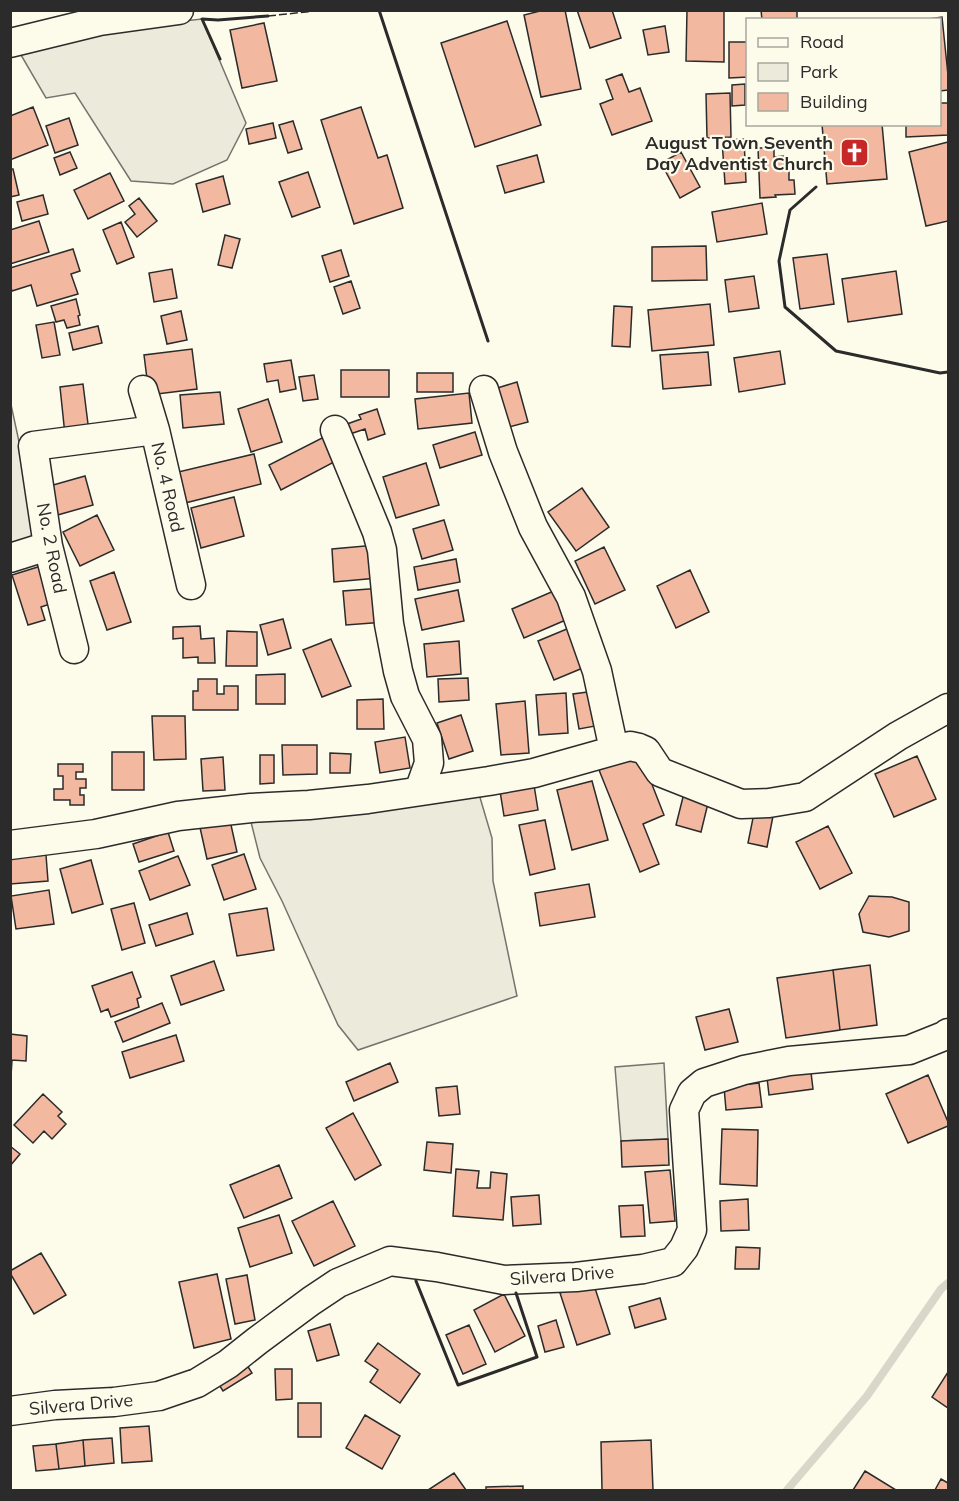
<svg xmlns="http://www.w3.org/2000/svg" width="959" height="1501" viewBox="0 0 959 1501" font-family="Mulish,sans-serif">
<style>
.green{fill:#ecebdb;stroke:#74746e;stroke-width:1.5}
.lines{fill:none;stroke-linecap:round;stroke-linejoin:round}
.stream{stroke:#d8d7c9;stroke-width:8}
.building{fill:#f2b8a0;stroke:#2b2b2b;stroke-width:1.5}
.minor-casing{stroke:#2b2b2b;stroke-width:31}
.minor{stroke:#fdfbea;stroke-width:28}
.fence{stroke:#2b2b2b;stroke-width:1.5;stroke-dasharray:8 3;stroke-linecap:butt}
.wall{stroke:#2b2b2b;stroke-width:3}
.labels{text-anchor:middle;dominant-baseline:central;stroke-width:4.5;stroke-linejoin:round;paint-order:stroke}
.poi-label{font-size:18px;font-weight:bold;fill:#2b2b2b;stroke:#fdfbea;text-anchor:end}
.street-label{font-size:18px;fill:#2b2b2b;stroke:#fdfbea}
</style>
<rect width="100%" height="100%" fill="#fdfbea"/>
<path class="green" d="M202,19L246,123L227,160L173,184L131,181L75,93L46,98L21,55L42,44L184,21Z
M10,400L40,539L10,548Z
M476,784L492,838L493,881L517,996L358,1050L338,1025L282,901L260,858L250,818Z
M664,1063L668,1139L621,1141L615,1067Z"/>
<g class="lines">
<path class="stream" d="M787,1490L867,1396L941,1289L948,1283"/>
</g>
<path class="building" d="M544,10H565L581,89L541,97L524,15Z
M577,10H612L621,38L590,48Z
M687,10H724V62L686,61Z
M761,10H797V20H762Z
M942,17L948,75V90L940,91V20H921Z
M507,21L541,125L475,147L441,43Z
M264,23L277,81L242,88L230,30Z
M665,26L669,52L648,55L643,30Z
M729,42H748V77L729,78Z
M622,74L629,92L640,88L652,121L612,135L600,104L613,99L606,80Z
M745,84V105L732,106V85Z
M730,93L731,137L707,138L706,94Z
M940,103H948V135L906,137V124H940Z
M33,107L48,145L10,160V116Z
M361,107L378,158L387,155L403,208L354,224L321,120Z
M69,118L78,145L55,153L46,126Z
M293,121L302,149L288,153L279,125Z
M273,123L276,138L249,144L246,129Z
M822,124H882L887,179L827,184Z
M744,139L746,182L725,184L722,140Z
M948,142V221L926,226L909,152Z
M758,148H774V157L784,156V167H789V180H794L795,194L775,195L776,197L760,198Z
M70,152L77,168L60,175L54,158Z
M681,152L700,187L680,198L661,163Z
M537,155L544,182L505,193L497,166Z
M10,169H13L19,195L10,197Z
M308,172L320,207L292,217L279,182Z
M110,173L124,201L88,219L74,190Z
M223,176L230,204L203,212L196,184Z
M43,195L48,214L22,221L17,202Z
M139,198L157,221L137,237L125,222L135,214L129,206Z
M762,203L767,234L717,242L712,212Z
M39,221L49,252L10,264V230Z
M121,222L134,257L117,264L103,230Z
M225,235L240,239L232,268L218,265Z
M706,246L707,280L652,281V247Z
M73,249L80,271L71,274L78,294L37,306L31,285L12,291L10,285V268Z
M341,250L349,276L330,282L322,256Z
M827,254L834,304L800,309L793,258Z
M172,269L177,298L154,302L149,273Z
M896,271L902,314L848,322L842,279Z
M754,276L759,308L729,312L725,280Z
M351,281L360,308L343,314L334,287Z
M76,299L80,315L78,316L80,325L67,328L64,320L56,322L51,306Z
M710,304L714,345L652,351L648,310Z
M614,306L632,307L630,347L612,346Z
M181,311L187,340L167,344L161,316Z
M54,322L60,355L42,358L36,325Z
M98,326L102,343L73,350L69,333Z
M192,349L197,389L149,395L144,355Z
M780,351L785,384L739,392L734,358Z
M708,352L711,385L663,389L660,355Z
M291,360L296,389L280,392L278,380L267,382L264,364Z
M341,370H389V397H341Z
M417,373H453V392H417Z
M314,375L318,399L303,401L299,377Z
M517,382L528,422L505,428L494,389Z
M83,384L89,432L65,435L60,387Z
M220,392L224,424L183,428L180,395Z
M469,393L472,423L418,429L415,399Z
M268,399L282,442L251,452L238,409Z
M377,409L385,434L368,440L365,429L350,434L347,424L361,419L359,415Z
M475,432L482,455L440,468L433,445Z
M324,437L336,461L281,490L269,465Z
M254,454L261,484L181,504L174,473Z
M426,463L439,505L396,518L383,477Z
M85,476L93,505L54,516L46,487Z
M582,488L609,527L576,551L548,512Z
M234,497L244,536L201,548L191,508Z
M97,515L114,550L80,566L63,532Z
M444,520L453,550L422,559L413,529Z
M376,545L378,578L334,582L332,549Z
M604,547L625,590L595,604L575,561Z
M456,559L460,582L418,590L414,567Z
M41,566L53,603L41,607L45,620L28,625L12,575Z
M690,570L709,612L676,628L657,586Z
M114,572L131,622L107,630L90,581Z
M382,588L385,622L346,625L343,591Z
M458,590L464,621L422,630L415,599Z
M556,590L568,619L524,638L512,609Z
M283,619L291,648L268,655L260,625Z
M200,626L201,639L214,638L215,663H198V657L183,658V638L173,639V627Z
M574,626L590,665L554,680L538,641Z
M227,631L257,632V666H226Z
M331,639L351,686L322,697L303,650Z
M459,641L461,674L427,677L424,644Z
M285,674V704H256V675Z
M468,678L469,700L439,702L438,679Z
M198,679H217V694H224V686H238V710H193V691H198Z
M595,691L601,725L579,729L573,694Z
M566,693L568,733L539,735L536,695Z
M383,699L384,729H357V700Z
M525,701L529,753L501,755L496,704Z
M461,715L473,751L449,759L437,723Z
M152,716H185L186,759L154,760Z
M405,737L410,768L380,773L375,742Z
M282,745H317V774L283,775Z
M112,752H144V790H112Z
M330,753L351,754L350,773H330Z
M640,754L664,815L643,824L659,864L640,872L599,770Z
M260,755H274V783L260,784Z
M917,756L936,799L894,817L875,774Z
M223,757L225,790L203,791L201,759Z
M58,764H83V772H76V779H86V788H80V795H84V805H70V800H54V789H63V776H58Z
M592,781L608,840L572,850L557,790Z
M534,785L538,810L504,816L500,791Z
M685,789L710,795L701,832L676,825Z
M754,813L773,816L767,847L748,843Z
M229,816L237,852L207,859L199,823Z
M545,820L555,869L530,875L519,825Z
M828,826L852,873L820,889L796,842Z
M168,832L174,851L139,862L133,844Z
M244,854L256,889L224,900L212,865Z
M46,855L48,881L10,884V858Z
M178,856L190,885L150,900L139,871Z
M91,860L103,904L72,913L60,869Z
M589,884L595,917L540,926L535,893Z
M49,890L54,924L16,929L11,896Z
M869,896L892,897L909,902V931L889,937L863,932L859,914Z
M134,903L145,943L122,950L111,909Z
M267,908L274,950L237,956L229,914Z
M187,913L193,934L156,946L149,925Z
M214,961L224,990L181,1005L171,976Z
M870,965L877,1025L840,1030L833,970Z
M833,970L840,1030L786,1038L777,978Z
M132,972L141,997L137,999L139,1007L111,1017L108,1009L101,1012L92,986Z
M162,1003L170,1023L123,1042L115,1022Z
M729,1009L738,1042L705,1050L696,1017Z
M10,1034L27,1036L26,1061L12,1060L11,1076Z
M176,1035L184,1061L130,1078L122,1052Z
M390,1063L398,1082L354,1101L346,1082Z
M810,1064L813,1089L769,1095L766,1069Z
M928,1075L948,1122V1126L908,1143L886,1094Z
M759,1083L762,1107L726,1110L724,1087Z
M457,1086L460,1114L439,1116L436,1088Z
M43,1094L62,1112L58,1116L66,1124L52,1139L44,1131L33,1143L14,1125Z
M353,1113L381,1165L355,1180L326,1128Z
M722,1129L758,1130L757,1186L720,1184Z
M668,1139L669,1165L622,1167L621,1141Z
M427,1142L453,1144L451,1173L424,1170Z
M10,1146L20,1154L10,1166Z
M279,1165L292,1198L244,1218L230,1185Z
M456,1169L479,1171L477,1188H490L491,1172L507,1174L503,1220L453,1216Z
M670,1170L675,1221L650,1223L645,1172Z
M539,1195L541,1224L513,1226L511,1197Z
M748,1199L749,1230L721,1231L720,1201Z
M333,1201L355,1246L314,1266L292,1221Z
M643,1205L645,1236L621,1237L619,1206Z
M279,1215L292,1253L250,1267L238,1228Z
M736,1247L760,1248L759,1269H735Z
M41,1253L66,1295L34,1314L10,1273V1271Z
M217,1274L231,1339L194,1348L179,1282Z
M247,1275L255,1320L235,1324L226,1279Z
M593,1282L610,1334L577,1345L560,1293Z
M504,1294L525,1336L495,1352L474,1310Z
M660,1298L666,1319L635,1328L629,1307Z
M556,1320L564,1347L545,1352L538,1326Z
M330,1324L339,1355L317,1361L308,1331Z
M469,1325L486,1364L463,1374L446,1335Z
M378,1343L420,1374L400,1403L370,1382L378,1370L365,1361Z
M245,1362L252,1373L223,1391L216,1380Z
M275,1369H292V1399L276,1400Z
M948,1372V1408L932,1397Z
M298,1403H321V1437H298Z
M365,1415L400,1436L382,1469L346,1448Z
M149,1426L152,1461L122,1463L120,1428Z
M112,1438L114,1463L85,1466L83,1440Z
M83,1440L85,1466L59,1469L56,1444Z
M651,1440L653,1490H602L601,1442Z
M56,1444L59,1469L36,1471L33,1446Z
M865,1471L896,1490H853Z
M454,1473L466,1490H428Z
M941,1479L948,1483V1490H935Z
M523,1486V1490H486V1487Z"/>
<g class="lines">
<defs>
<path id="minor" d="M10,43L100,21L179,10
M143,390L155,430L191,585
M484,390L503,452L533,527L571,597L597,671L614,750
M335,430L377,532L382,550L389,624L398,671L405,696L427,739L429,763L419,791
M10,558L48,546
M74,649L48,546L33,446L155,430
M10,845L96,834L178,816L251,808L309,805L368,799L489,781L534,773L630,746L639,748L646,751L660,772L741,804L769,803L805,797L898,736L948,708
M10,1411L55,1405L114,1402L159,1396L197,1383L228,1364L257,1341L311,1301L338,1283L390,1261L437,1267L504,1280L576,1277L643,1269L673,1262L684,1248L692,1230L684,1110L692,1093L704,1083L744,1070L789,1061L909,1050L944,1036L948,1033"/>
</defs>
<use href="#minor" class="minor-casing"/>
<use href="#minor" class="minor"/>
<path class="fence" d="M268,16L324,10"/>
<path class="wall" d="M379,10L488,341
M220,59L202,19L218,20L268,16
M816,187L790,210L779,261L785,307L836,351L940,373L948,372
M416,1281L458,1385L537,1357L516,1293"/>
</g>
<defs>
<symbol id="church-square" viewBox="-11 -11 22 22"><rect x="-9" y="-9" width="18" height="18" rx="4" fill="#c62828" stroke="#fdfbea"/><path d="M-1.2-6h2.4v3.5h3.3v2.4h-3.3V6h-2.4V-.1h-3.3v-2.4h3.3Z" fill="#fff"/></symbol>
</defs>
<g fill-rule="evenodd">
<use href="#church-square" x="838" y="136" width="33" height="33"/>
</g>
<g class="labels">
<g class="poi-label">
<text x="833" y="142">August Town Seventh<tspan x="833" dy="21">Day Adventist Church</tspan></text>
</g>
<g class="street-label">
<text transform="translate(168 487) rotate(77)">No. 4 Road</text>
<text transform="translate(52 548) rotate(79)">No. 2 Road</text>
<text transform="translate(562 1275) rotate(-4)">Silvera Drive</text>
<text transform="translate(81 1404) rotate(-5)">Silvera Drive</text>
</g>
</g>
<rect width="959" height="1501" fill="none" stroke="#2b2b2b" stroke-width="24"/>
<rect x="746" y="18" width="195" height="108" fill="#fdfbea" stroke="#a9a89e" stroke-width="1.5"/>
<rect x="758" y="38" width="30" height="9" fill="#fdfbea" stroke="#a9a89e" stroke-width="1.5"/>
<text x="800" y="48" font-size="18" fill="#2b2b2b">Road</text>
<rect x="758" y="63" width="30" height="18" fill="#ecebdb" stroke="#a9a89e" stroke-width="1.5"/>
<text x="800" y="78" font-size="18" fill="#2b2b2b">Park</text>
<rect x="758" y="93" width="30" height="18" fill="#f2b8a0" stroke="#a9a89e" stroke-width="1.5"/>
<text x="800" y="108" font-size="18" fill="#2b2b2b">Building</text>
</svg>
